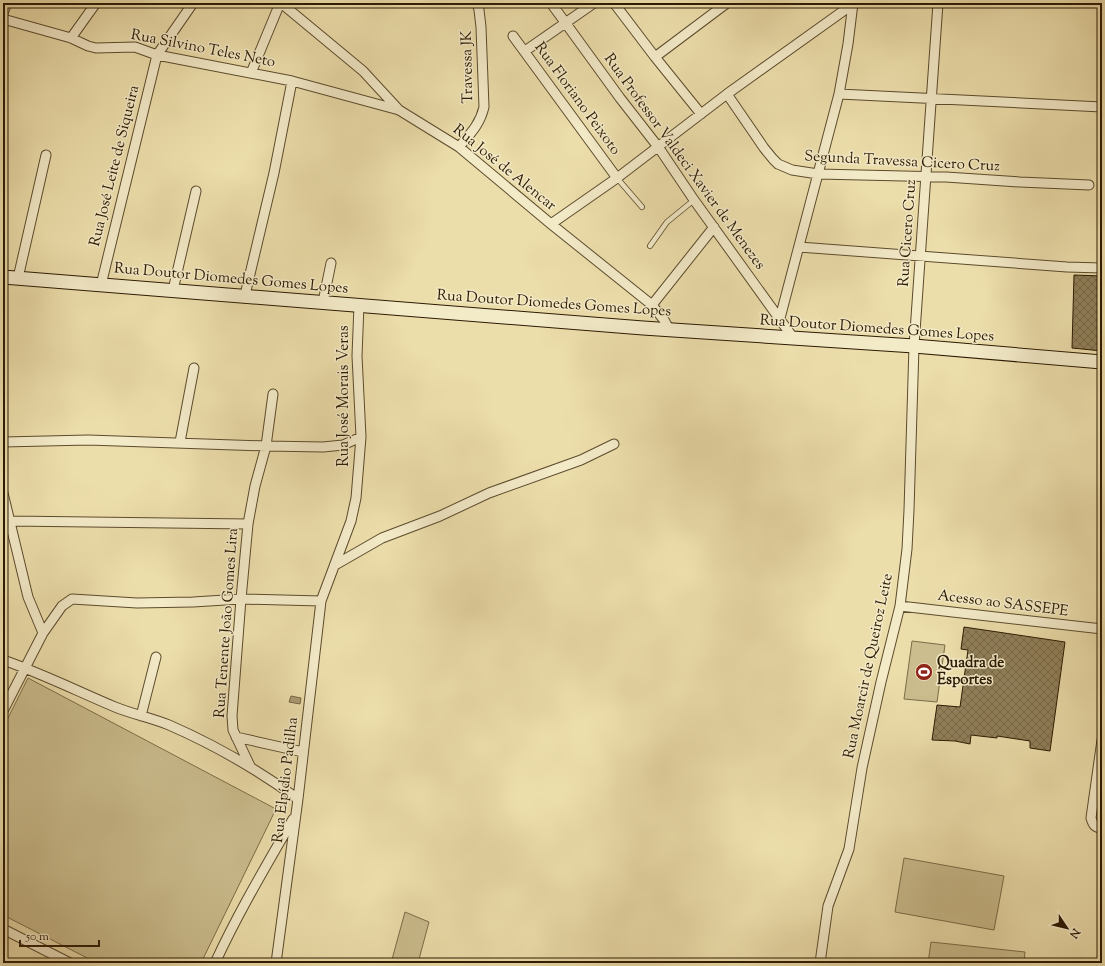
<svg xmlns="http://www.w3.org/2000/svg" width="1105" height="966" viewBox="0 0 1105 966" font-family="'Sorts Mill Goudy',serif">
<style>
.pitch{fill:#cbbd8e;stroke:#7c6c48}
.water{fill:url(#water-ripples);stroke:#786746}
.building{fill:url(#building-cross-hatch);stroke:#2c1a03}
.lines{fill:none;stroke-linecap:round;stroke-linejoin:round}
.lane-casing{stroke:#5c4b2d;stroke-width:6}
.street-casing{stroke:#5c4b2d;stroke-width:11}
.secondary-casing{stroke:#2c1a03;stroke-width:15}
.lane{stroke:#f3eac8;stroke-width:4.5}
.street{stroke:#f3eac8;stroke-width:9}
.secondary{stroke:#f3eac8;stroke-width:13}
.labels{text-anchor:middle;dominant-baseline:central;stroke-width:3;stroke-linejoin:round;paint-order:stroke}
.street-label{font-size:15px;fill:#2c1a03;stroke:#f3eac8}
.poi-label{font-size:15px;font-weight:bold;fill:#2c1a03;stroke:#f3eac8;text-anchor:start}
</style>
<defs>
<pattern id="water-ripples" width="26" height="14" patternUnits="userSpaceOnUse"><rect width="26" height="14" fill="#ab9b72"/><path d="M2 4q2-2 4 0t4 0M15 11q2-2 4 0t4 0" fill="none" stroke="#8b7e5b"/></pattern>
<pattern id="building-cross-hatch" width="8" height="8" patternUnits="userSpaceOnUse"><rect width="8" height="8" fill="#90805a"/><path d="M0 0l8 8M0 8l8-8" fill="none" stroke="#766848"/></pattern>
</defs>
<rect width="100%" height="100%" fill="#ecdeab"/>
<filter id="stains"><feTurbulence type="fractalNoise" baseFrequency=".005" numOctaves="4"/><feColorMatrix values="0 0 0 0 .2 0 0 0 0 .09 0 0 0 0 .02 0 0 0 .5 -.17"/></filter>
<radialGradient id="worn" r=".72"><stop offset=".6" stop-color="#630" stop-opacity="0"/><stop offset="1" stop-color="#630" stop-opacity=".3"/></radialGradient>
<path class="pitch" d="M912,641L945,645L937,702L904,699Z
M28,678L276,809L201,963H97L3,915V728Z
M904,858L1004,876L994,930L895,912Z
M405,912L429,922L418,963H391Z
M931,942L1025,952L1024,963H928Z"/>
<path class="water" d="M291,696L301,698L300,704L289,702Z"/>
<path class="building" d="M1074,275L1102,276V351L1072,348Z
M964,627L1065,642L1050,751L1030,748V741L997,736V738L971,735L970,744L955,741L932,740L937,705L960,707L968,650L961,649Z"/>
<g class="lines">
<defs>
<path id="lane" d="M617,178L642,207
M650,246L667,222L694,200"/>
<path id="street" d="M281,3L363,71L399,110L459,147L551,224L652,305L664,320L669,329
M551,3L620,98L659,148L694,200L794,339
M614,3L655,57L701,114
M3,13L7,3
M3,19L71,38L88,46L96,48L135,47L157,55L292,81L399,110
M513,36L617,178
M71,38L96,3
M525,51L594,3
M655,57L727,3
M251,73L280,3
M727,94L764,148L773,159L778,164L792,170L818,174L946,177L1020,182L1089,185
M839,94L1102,107
M459,147C471,133 480,124 484,107L481,27L479,10L477,3
M551,224L617,178L727,94L853,4
M799,247L1067,267L1102,268
M18,278L46,155
M101,285L157,55L193,3
M173,290L196,191
M245,295L274,173L292,81
M323,302L331,263
M652,305L714,227
M780,318L839,94L848,44L853,3
M3,442L88,440L266,446L323,447L343,445L361,437
M180,442L194,368
M3,493L28,597L43,633L3,711
M10,521L248,524
M335,565L382,538L440,516L489,493L581,460L614,444
M900,606L1102,629
M43,633L62,606L72,599L137,603L193,602L241,599L321,601
M3,660C41,673 77,691 115,707C132,714 152,718 169,725C215,745 258,770 298,799
M141,716L156,657
M236,737L303,752
M1102,740L1091,818C1093,825 1095,828 1102,828
M250,766L233,730L232,716L241,599L248,524L255,486L266,446L273,394
M3,929L70,963
M215,963C238,913 266,866 293,819
M276,963L298,799L321,601L351,521L356,498L361,437L357,356L359,305
M820,963L828,906L849,849L862,768L881,682L900,606L907,549L909,510L914,346L938,3"/>
<path id="secondary" d="M3,277L643,328L914,346L1102,362"/>
</defs>
<use href="#lane" class="lane-casing"/>
<use href="#street" class="street-casing"/>
<use href="#secondary" class="secondary-casing"/>
<use href="#lane" class="lane"/>
<use href="#street" class="street"/>
<use href="#secondary" class="secondary"/>
</g>
<defs>
<symbol id="stadium-disc" viewBox="-11 -11 22 22"><circle r="9.5" fill="#8f2418" stroke="#f3eac8"/><path d="M0-5a6.5 5 0 1 0 0 10a6.5 5 0 1 0 0-10ZM-3.5-1.8h7v3.6h-7Z" fill="#fff"/></symbol>
</defs>
<g fill-rule="evenodd">
<use href="#stadium-disc" x="914" y="662" width="20" height="20"/>
</g>
<g class="labels">
<g class="street-label">
<text transform="translate(203 49) rotate(11)">Rua Silvino Teles Neto</text>
<text transform="translate(468 67) rotate(-91)">Travessa JK</text>
<text transform="translate(577 99) rotate(54)">Rua Floriano Peixoto</text>
<text transform="translate(684 162) rotate(54)">Rua Professor Valdeci Xavier de Menezes</text>
<text transform="translate(902 162) rotate(3)">Segunda Travessa Cicero Cruz</text>
<text transform="translate(115 166) rotate(-76)">Rua José Leite de Siqueira</text>
<text transform="translate(504 168) rotate(39)">Rua José de Alencar</text>
<text transform="translate(908 233) rotate(-86)">Rua Cicero Cruz</text>
<text transform="translate(231 279) rotate(5)">Rua Doutor Diomedes Gomes Lopes</text>
<text transform="translate(554 304) rotate(4)">Rua Doutor Diomedes Gomes Lopes</text>
<text transform="translate(877 329) rotate(4)">Rua Doutor Diomedes Gomes Lopes</text>
<text transform="translate(344 396) rotate(-90)">Rua José Morais Veras</text>
<text transform="translate(1003 604) rotate(7)">Acesso ao SASSEPE</text>
<text transform="translate(227 623) rotate(-86)">Rua Tenente João Gomes Lira</text>
<text transform="translate(869 666) rotate(-78)">Rua Moarcir de Queiroz Leite</text>
<text transform="translate(286 780) rotate(-83)">Rua Elpídio Padilha</text>
</g>
<g class="poi-label">
<text x="937" y="663">Quadra de<tspan x="937" dy="17">Esportes</tspan></text>
</g>
</g>
<rect width="1105" height="966" fill="none" stroke="#ecdeab" stroke-width="16"/>
<rect x="4" y="4" width="1097" height="958" fill="none" stroke="#2c1a03" stroke-width="2"/>
<rect x="8" y="8" width="1089" height="950" fill="none" stroke="#2c1a03"/>
<g transform="translate(1067 928) rotate(125)" stroke="#f3eac8" stroke-width="3" paint-order="stroke">
<path d="M0-3L7 15L0 10L-7 15Z" fill="#2c1a03"/>
<text y="-6" font-size="11" font-weight="bold" text-anchor="middle" fill="#2c1a03">N</text>
</g>
<path d="M20 940v6h79v-6" fill="none" stroke="#2c1a03" stroke-width="2"/>
<text x="26" y="940" font-size="12" fill="#2c1a03" stroke="#f3eac8" stroke-width="3" paint-order="stroke">50 m</text>
<rect width="100%" height="100%" filter="url(#stains)"/>
<rect width="100%" height="100%" fill="url(#worn)"/>
</svg>
